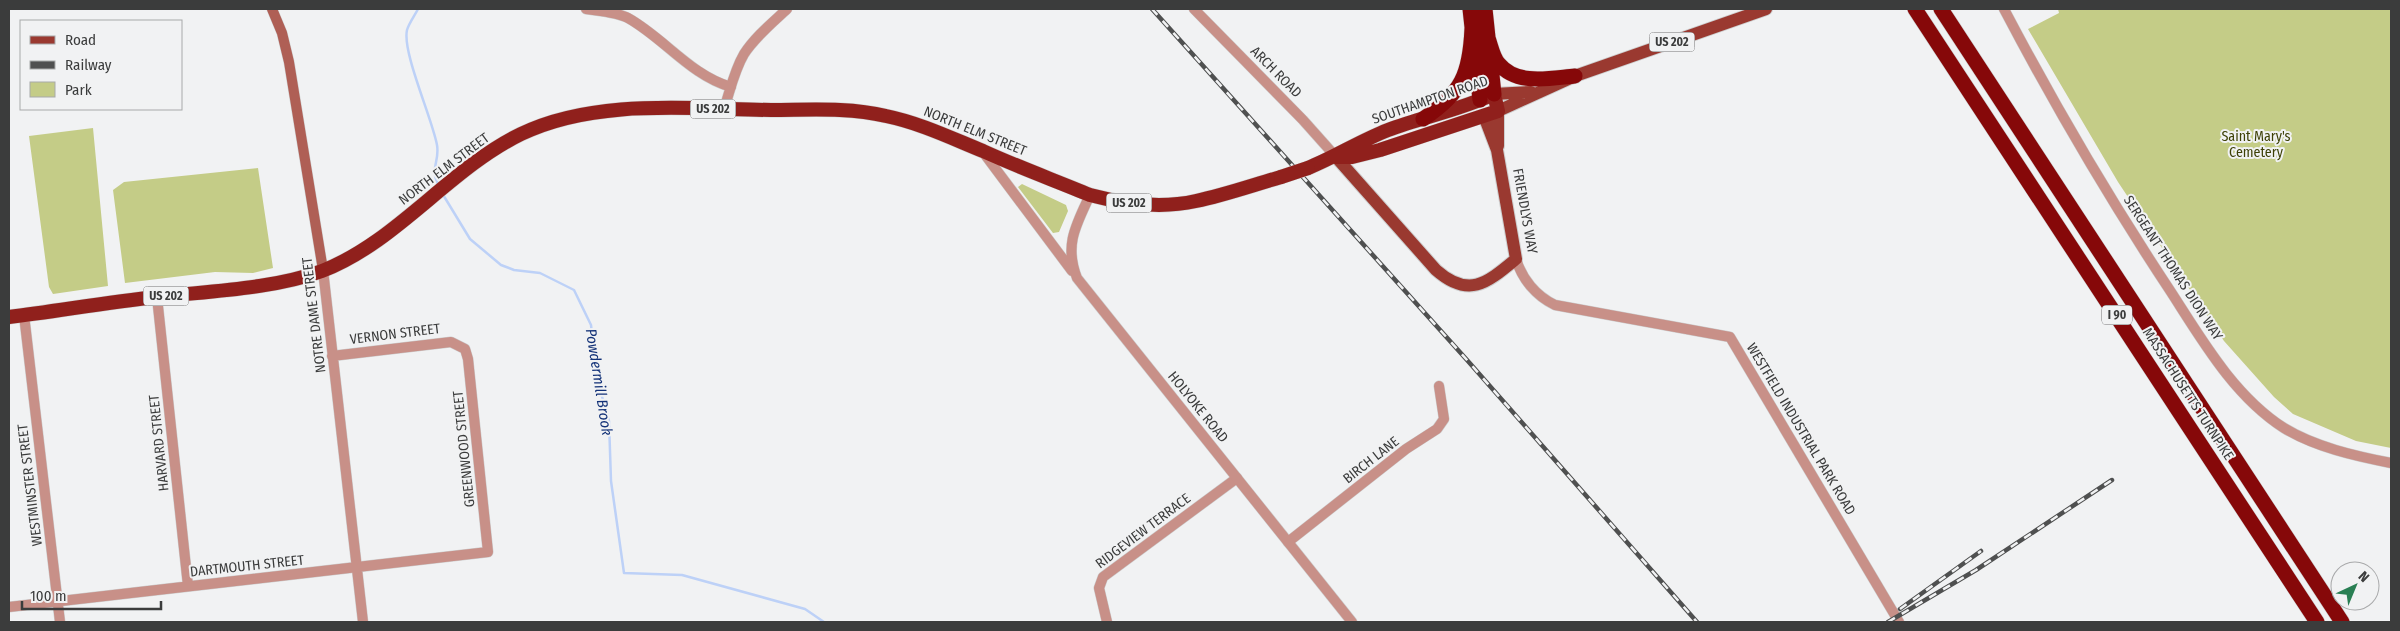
<svg xmlns="http://www.w3.org/2000/svg" width="2400" height="631" viewBox="0 0 2400 631" font-family="'Fira Sans Condensed',sans-serif">
<style>
.green{fill:#c4cc87}
.lines{fill:none;stroke-linecap:round;stroke-linejoin:round}
.stream{stroke:#bdd1f7;stroke-width:2.5}
.minor-casing{stroke:#cdcece;stroke-width:11}
.tertiary-casing{stroke:#cdcece;stroke-width:11}
.secondary-casing{stroke:#cdcece;stroke-width:11}
.primary-casing{stroke:#cdcece;stroke-width:14}
.trunk-casing{stroke:#cdcece;stroke-width:15}
.motorway-casing{stroke:#cdcece;stroke-width:16}
.minor{stroke:#c89088;stroke-width:10}
.tertiary{stroke:#c89088;stroke-width:10}
.secondary{stroke:#af5f55;stroke-width:10}
.primary{stroke:#9a3930;stroke-width:12}
.trunk{stroke:#90201c;stroke-width:14}
.motorway{stroke:#860809;stroke-width:15}
.rail-casing{stroke:#4f5050;stroke-width:4.5}
.rail{stroke:#f1f2f3;stroke-width:2.5;stroke-dasharray:8;stroke-linecap:butt}
.trunk-bridge-casing{stroke:#cdcece;stroke-width:15;stroke-linecap:butt}
.trunk-bridge{stroke:#90201c;stroke-width:14}
.labels{text-anchor:middle;dominant-baseline:central;stroke-width:4;stroke-linejoin:round;paint-order:stroke}
.shield{fill:#f1f2f3;stroke:#727373;stroke-width:1}
.shield-label{font-size:12px;font-weight:bold;fill:#3b3c3c}
.street-label{font-size:14px;fill:#3b3c3c;stroke:#f1f2f3}
.park-label{font-size:14px;fill:#3d4006;stroke:#f1f2f3}
.water-label{font-size:15px;font-style:italic;fill:#123177;stroke:#f1f2f3}
</style>
<rect width="100%" height="100%" fill="#f1f2f3"/>
<path class="green" d="M2058,9H2391V448L2356,441L2293,414L2274,397L2224,341L2118,182L2028,29L2059,13Z
M93,128L108,286L53,294L49,287L29,136Z
M258,168L273,268L253,273L215,272L125,283L113,190L124,182Z
M1022,184L1066,205L1068,211L1059,232L1053,233L1018,187Z"/>
<g class="lines">
<path class="stream" d="M418,9C415,15 409,23 407,30C402,52 432,118 437,145C440,162 429,168 439,186
M442,193L470,239L501,265L514,270L540,273L574,290L591,325L597,379L609,421L611,481L624,573L682,575L805,609L824,622"/>
<defs>
<path id="minor" d="M586,9C599,11 617,12 628,18C664,38 690,75 731,87
M2004,9C2055,106 2110,200 2171,292C2202,340 2234,396 2284,428C2315,447 2355,456 2391,463
M724,109C730,91 734,71 744,54C755,37 772,23 787,9
M323,270L363,622
M157,297L188,586
M24,315L60,622
M1288,542L1406,449L1437,429L1444,419L1439,386
M9,607L488,552L468,359L465,349L451,342L332,356
M1107,622L1099,588L1103,577L1237,478"/>
<path id="tertiary" d="M1194,9L1303,120L1336,157
M983,152L1072,271
M1090,195C1076,225 1064,245 1077,278L1352,622
M1516,259C1522,279 1536,296 1555,305L1730,337L1899,622"/>
<path id="secondary" d="M272,9L282,33L289,62L323,270"/>
<path id="primary" d="M1494,94L1531,92
M1498,146V111L1575,76L1766,9
M1336,157L1436,270C1469,299 1487,283 1516,259L1497,150L1484,116"/>
<path id="trunk" d="M1308,168C1335,157 1360,141 1388,130C1423,117 1460,110 1494,94L1498,111L1380,150L1352,157H1336
M9,317C58,311 108,302 157,297C210,291 273,289 322,271C397,242 449,169 521,134C596,98 689,109 771,110C809,110 848,107 886,116C920,123 951,138 983,151C1018,167 1054,180 1090,195C1124,204 1161,209 1196,201C1225,195 1253,185 1281,177"/>
<path id="motorway" d="M1470,9L1480,100
M1485,9L1494,94
M1915,9L2317,622
M1941,9L2342,622
M1488,38C1491,46 1493,58 1499,64C1517,86 1551,78 1575,76
M1423,119C1462,93 1470,74 1472,28"/>
</defs>
<use href="#minor" class="minor-casing"/>
<use href="#tertiary" class="tertiary-casing"/>
<use href="#secondary" class="secondary-casing"/>
<use href="#primary" class="primary-casing"/>
<use href="#trunk" class="trunk-casing"/>
<use href="#motorway" class="motorway-casing"/>
<use href="#minor" class="minor"/>
<use href="#tertiary" class="tertiary"/>
<use href="#secondary" class="secondary"/>
<use href="#primary" class="primary"/>
<use href="#trunk" class="trunk"/>
<use href="#motorway" class="motorway"/>
<defs>
<path id="rail" d="M1152,9L1467,360L1697,622
M1900,609L1981,551
M1888,622L1976,570L2112,480"/>
</defs>
<use href="#rail" class="rail-casing"/>
<use href="#rail" class="rail"/>
<defs>
<path id="trunk-bridge" d="M1281,177L1308,168"/>
</defs>
<use href="#trunk-bridge" class="trunk-bridge-casing"/>
<use href="#trunk-bridge" class="trunk-bridge"/>
</g>
<g class="labels">
<g class="shield">
<rect x="1649.5" y="32.5" width="45" height="19" rx="4"/>
<rect x="690.5" y="99.5" width="45" height="19" rx="4"/>
<rect x="1106.5" y="193.5" width="45" height="19" rx="4"/>
<rect x="143.5" y="286.5" width="45" height="19" rx="4"/>
<rect x="2102" y="305.5" width="30" height="19" rx="4"/>
</g>
<g class="shield-label">
<text x="1672" y="42">US 202</text>
<text x="713" y="109">US 202</text>
<text x="1129" y="203">US 202</text>
<text x="166" y="296">US 202</text>
<text x="2117" y="315">I 90</text>
</g>
<g class="street-label">
<text transform="translate(1276 72) rotate(45)">ARCH ROAD</text>
<text transform="translate(1430 100) rotate(-19)">SOUTHAMPTON ROAD</text>
<text transform="translate(975 131) rotate(22)">NORTH ELM STREET</text>
<text transform="translate(444 169) rotate(-37)">NORTH ELM STREET</text>
<text transform="translate(1525 211) rotate(80)">FRIENDLYS WAY</text>
<text transform="translate(2173 268) rotate(57)">SERGEANT THOMAS DION WAY</text>
<text transform="translate(314 315) rotate(-97)">NOTRE DAME STREET</text>
<text transform="translate(395 334) rotate(-7)">VERNON STREET</text>
<text transform="translate(2188 394) rotate(57)">MASSACHUSETTS TURNPIKE</text>
<text transform="translate(1198 407) rotate(51)">HOLYOKE ROAD</text>
<text transform="translate(1801 429) rotate(59)">WESTFIELD INDUSTRIAL PARK ROAD</text>
<text transform="translate(159 443) rotate(-96)">HARVARD STREET</text>
<text transform="translate(464 449) rotate(-96)">GREENWOOD STREET</text>
<text transform="translate(1371 460) rotate(-38)">BIRCH LANE</text>
<text transform="translate(30 485) rotate(-97)">WESTMINSTER STREET</text>
<text transform="translate(1143 531) rotate(-37)">RIDGEVIEW TERRACE</text>
<text transform="translate(247 566) rotate(-6)">DARTMOUTH STREET</text>
</g>
<g class="park-label">
<text x="2256" y="136">Saint Mary's<tspan x="2256" dy="16">Cemetery</tspan></text>
</g>
<g class="water-label">
<text transform="translate(599 382) rotate(81)">Powdermill Brook</text>
</g>
</g>
<rect width="2400" height="631" fill="none" stroke="#3b3c3c" stroke-width="20"/>
<rect x="20" y="20" width="162" height="90" fill="#f1f2f3" stroke="#a8a9aa"/>
<rect x="30" y="36" width="25" height="8" fill="#9a3930" stroke="#a8a9aa"/>
<text x="65" y="45" font-size="15" fill="#3b3c3c">Road</text>
<rect x="30" y="61" width="25" height="8" fill="#4f5050" stroke="#a8a9aa"/>
<text x="65" y="70" font-size="15" fill="#3b3c3c">Railway</text>
<rect x="30" y="82" width="25" height="15" fill="#c4cc87" stroke="#a8a9aa"/>
<text x="65" y="95" font-size="15" fill="#3b3c3c">Park</text>
<g transform="translate(2355 586) rotate(44)"><circle r="24" fill="#f1f2f3" stroke="#a8a9aa"/>
<path d="M0-4L9 19L0 12L-9 19Z" fill="#297f53"/>
<text y="-8" font-size="14" font-weight="bold" text-anchor="middle" fill="#3b3c3c">N</text>
</g>
<path d="M22 601v8h139v-8" fill="none" stroke="#3b3c3c" stroke-width="2.5"/>
<text x="30" y="601" font-size="15" fill="#3b3c3c" stroke="#f1f2f3" stroke-width="4" paint-order="stroke">100 m</text>
</svg>
